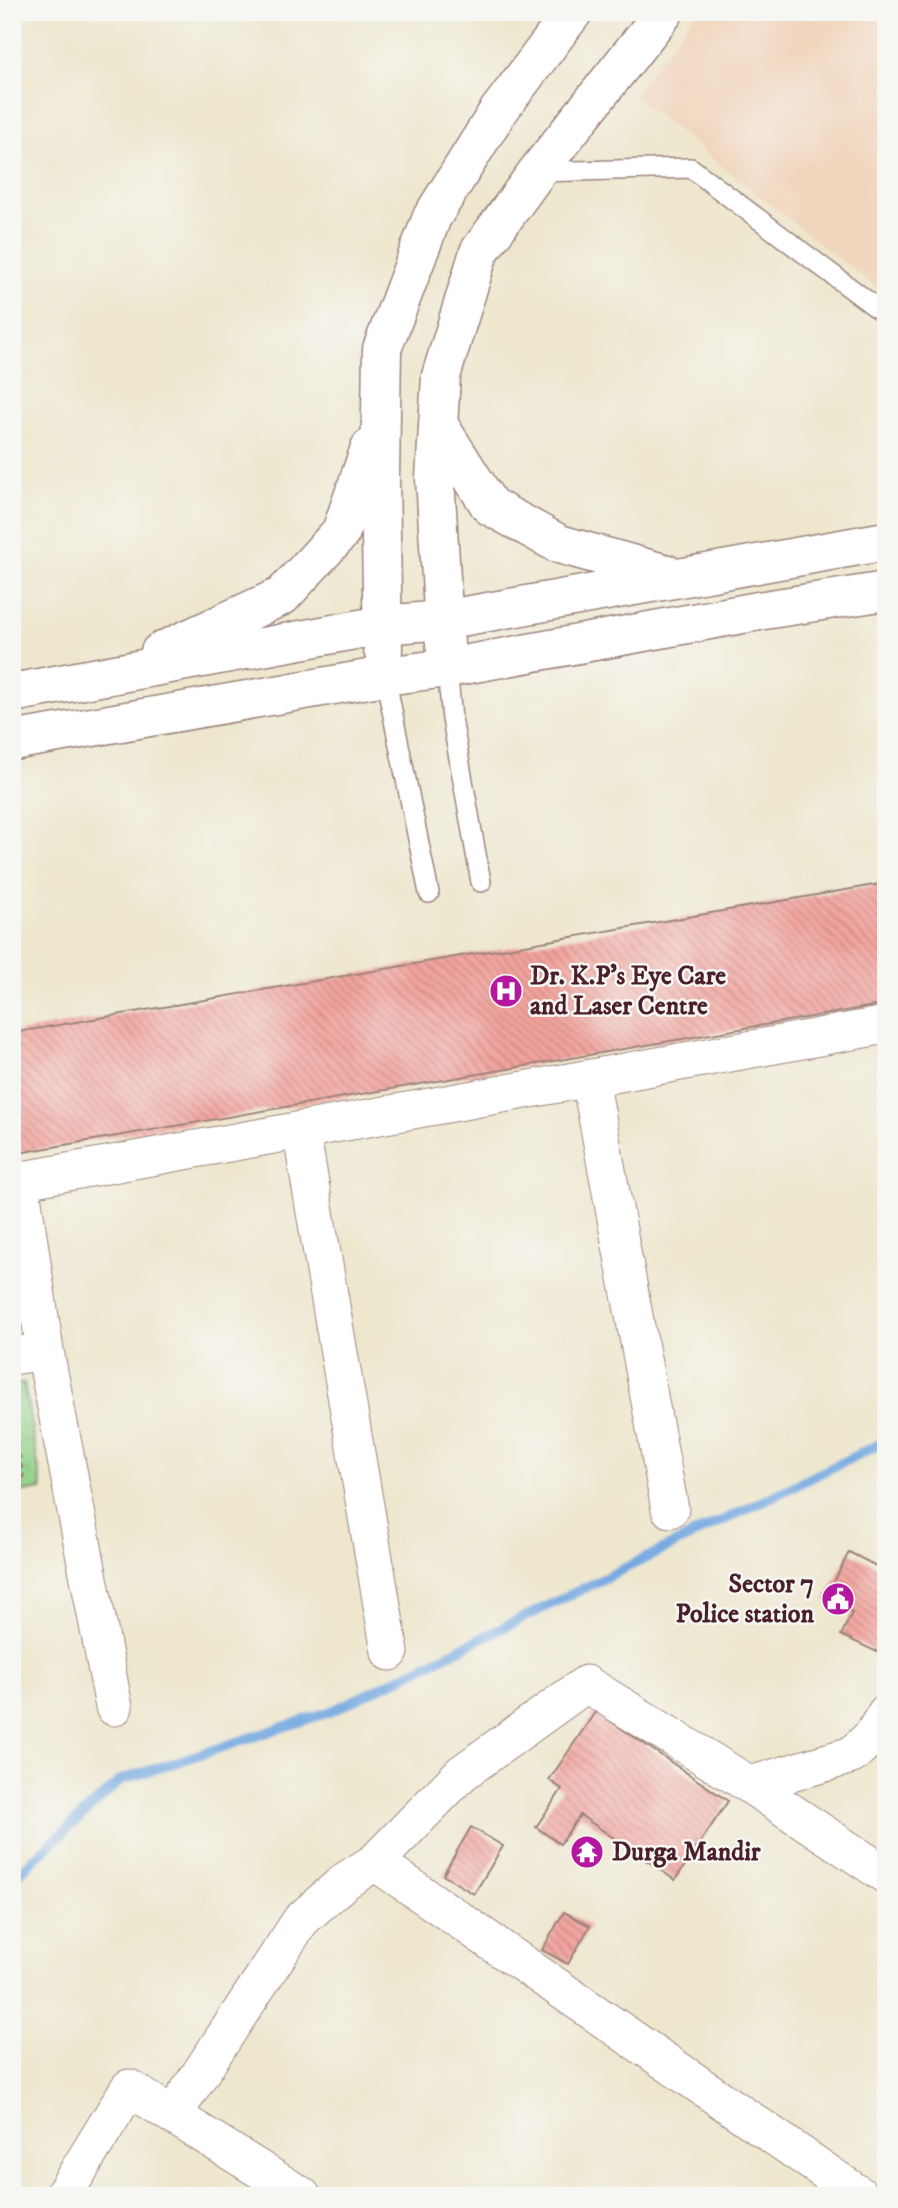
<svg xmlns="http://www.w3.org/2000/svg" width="898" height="2208" viewBox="0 0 898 2208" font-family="'IM FELL DW Pica',serif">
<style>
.built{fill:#f1d5bd}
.park{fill:url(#park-crowns);stroke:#6e785a;stroke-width:2}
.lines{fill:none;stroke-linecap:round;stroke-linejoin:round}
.stream{stroke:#74a9e1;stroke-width:10}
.building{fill:url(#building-back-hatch)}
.lane-casing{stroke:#9c837c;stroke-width:22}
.street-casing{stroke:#9c837c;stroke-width:39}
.secondary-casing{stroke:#9c837c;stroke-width:41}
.path{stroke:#9c837c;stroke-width:4.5;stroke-dasharray:5 5;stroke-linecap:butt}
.lane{stroke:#fff;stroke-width:19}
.street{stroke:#fff;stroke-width:37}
.secondary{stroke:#fff;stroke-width:38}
.labels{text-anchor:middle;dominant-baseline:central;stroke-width:5;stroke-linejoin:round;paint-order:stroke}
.poi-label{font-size:26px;font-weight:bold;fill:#4a1f2b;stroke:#f6f6f2;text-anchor:start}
</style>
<defs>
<pattern id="park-crowns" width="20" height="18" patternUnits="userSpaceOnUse" patternTransform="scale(1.75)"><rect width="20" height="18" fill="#91d188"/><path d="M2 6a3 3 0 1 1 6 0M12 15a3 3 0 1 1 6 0" fill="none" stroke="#7fb376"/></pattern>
<pattern id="building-back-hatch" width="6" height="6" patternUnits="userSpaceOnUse" patternTransform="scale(1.75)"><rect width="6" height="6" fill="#f3a49e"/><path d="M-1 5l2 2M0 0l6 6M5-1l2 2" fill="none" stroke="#c78581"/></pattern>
</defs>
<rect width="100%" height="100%" fill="#f6f6f2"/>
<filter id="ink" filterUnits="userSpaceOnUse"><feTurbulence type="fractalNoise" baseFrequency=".0143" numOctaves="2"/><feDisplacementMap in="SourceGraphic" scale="14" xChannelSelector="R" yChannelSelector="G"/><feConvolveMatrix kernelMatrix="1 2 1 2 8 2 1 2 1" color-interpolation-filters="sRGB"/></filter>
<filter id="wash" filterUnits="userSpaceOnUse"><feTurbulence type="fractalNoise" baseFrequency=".00686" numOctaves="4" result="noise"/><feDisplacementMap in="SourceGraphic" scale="28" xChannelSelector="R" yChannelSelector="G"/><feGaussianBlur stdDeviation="1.57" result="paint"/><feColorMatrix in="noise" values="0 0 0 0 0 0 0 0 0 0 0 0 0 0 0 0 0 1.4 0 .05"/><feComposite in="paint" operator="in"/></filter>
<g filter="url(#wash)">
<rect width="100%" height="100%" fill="#eee7ce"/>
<path class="built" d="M696,12H886V296L633,96Z"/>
<path class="park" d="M24,1383L42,1489L12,1494V1385Z"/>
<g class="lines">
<path class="stream" d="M12,1879L121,1780L332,1711L886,1441"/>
</g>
<g id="blocks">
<path class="building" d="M886,883V1004L12,1154V1033Z
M849,1552L886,1571V1634L877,1652L841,1635L852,1613L825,1600Z
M596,1711L728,1801L675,1880L580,1815L560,1844L536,1827L562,1789L549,1780Z
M471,1827L503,1846L474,1894L443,1875Z
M564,1912L590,1926L568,1964L542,1950Z"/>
</g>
</g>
<g filter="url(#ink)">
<use href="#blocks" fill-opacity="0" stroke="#9c837c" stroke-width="2"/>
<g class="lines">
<defs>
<path id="lane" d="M538,172L691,168L886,315
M447,668L452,719L481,882
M385,676L429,893"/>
<path id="street" d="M590,1079L670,1509
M301,1130L390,1652
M20,1181L45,1351L114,1707
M12,1182L886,1025
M12,1356L45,1351
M750,1785L852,1755L872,1736L886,1713
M173,2115L301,1920L345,1881L375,1862
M63,2196L129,2088L302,2196
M861,2196L375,1862L462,1773L586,1684L750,1785L886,1875"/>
<path id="secondary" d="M438,424L490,506L559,544L667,574
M445,644L435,478L441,376L479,252L537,172L664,12
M383,650L380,477L382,349L432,217L497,113L573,12
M160,652L282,596L341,532L370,448
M12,693L382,625L443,620L886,541
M12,741L385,676L447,668L764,610L886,591"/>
</defs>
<use href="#lane" class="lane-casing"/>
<use href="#street" class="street-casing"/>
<use href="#secondary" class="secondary-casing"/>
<path class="path" d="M12,1425L24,1482L12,1484"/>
<use href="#lane" class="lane"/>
<use href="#street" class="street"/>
<use href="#secondary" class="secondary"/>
</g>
</g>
<defs>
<symbol id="hospital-disc" viewBox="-11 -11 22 22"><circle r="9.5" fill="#b5179e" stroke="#f6f6f2"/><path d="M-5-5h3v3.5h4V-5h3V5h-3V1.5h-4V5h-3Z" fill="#fff"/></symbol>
<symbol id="civic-disc" viewBox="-11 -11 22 22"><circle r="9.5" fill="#b5179e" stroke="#f6f6f2"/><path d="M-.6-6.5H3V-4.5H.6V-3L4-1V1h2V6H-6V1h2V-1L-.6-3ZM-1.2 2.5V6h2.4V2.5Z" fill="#fff"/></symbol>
<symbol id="temple-disc" viewBox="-11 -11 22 22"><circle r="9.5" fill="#b5179e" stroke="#f6f6f2"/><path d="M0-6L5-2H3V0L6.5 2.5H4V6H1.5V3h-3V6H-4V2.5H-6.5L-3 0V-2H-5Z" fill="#fff"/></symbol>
</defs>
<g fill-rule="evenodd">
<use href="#hospital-disc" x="487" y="972" width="38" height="38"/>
<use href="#civic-disc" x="819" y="1580" width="38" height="38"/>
<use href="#temple-disc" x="568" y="1833" width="38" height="38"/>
</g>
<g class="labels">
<g class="poi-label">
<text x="530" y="976">Dr. K.P's Eye Care<tspan x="530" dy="30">and Laser Centre</tspan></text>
<text x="814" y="1584" text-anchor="end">Sector 7<tspan x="814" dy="30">Police station</tspan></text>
<text x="612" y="1852">Durga Mandir</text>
</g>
</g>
<rect width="898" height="2208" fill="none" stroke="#f6f6f2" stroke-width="42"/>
</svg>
